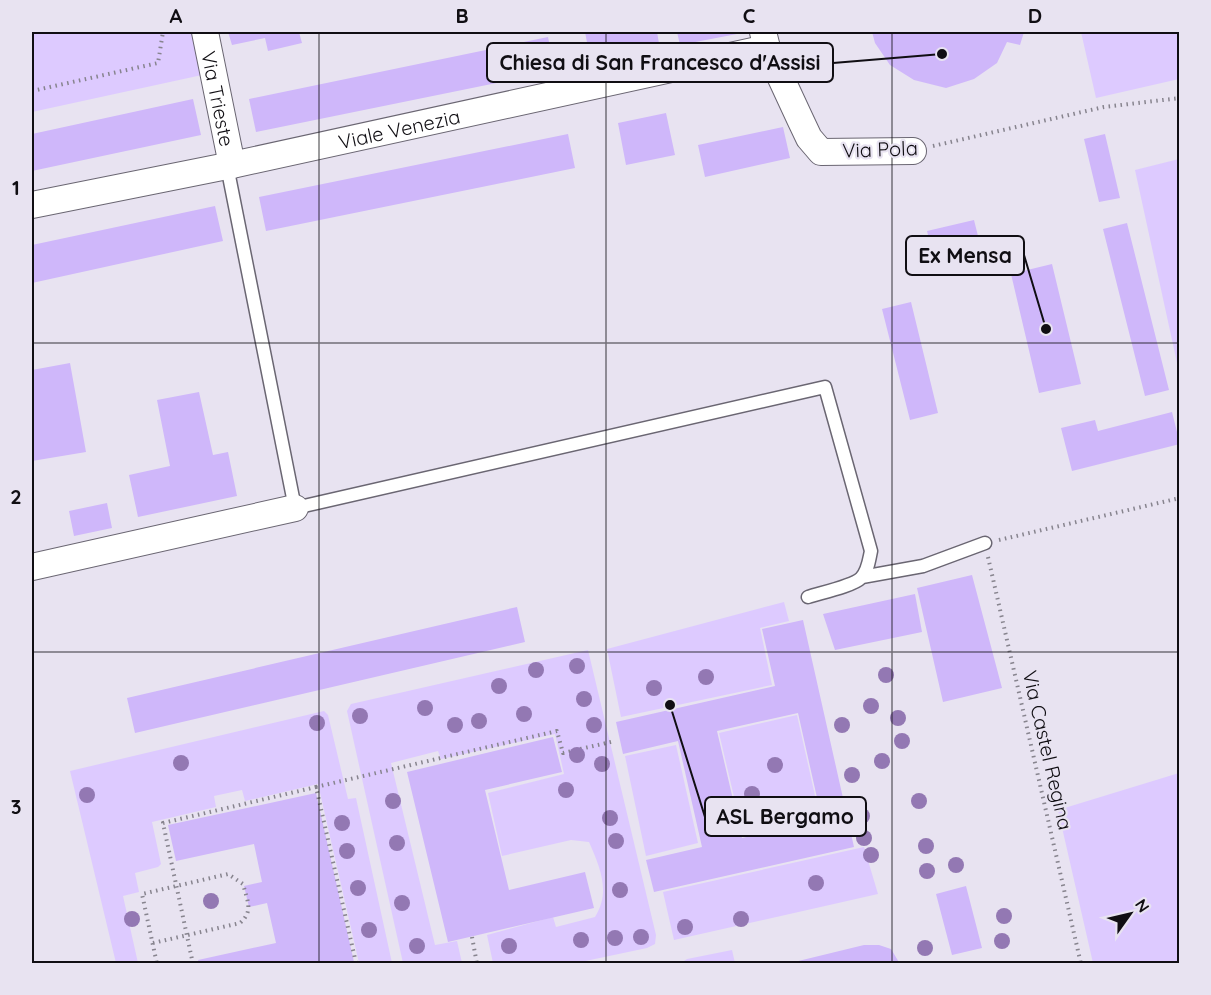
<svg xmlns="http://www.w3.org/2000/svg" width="1211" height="995" viewBox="0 0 1211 995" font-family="Quicksand,sans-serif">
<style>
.green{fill:#ddcaff}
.building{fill:#cfb7fa;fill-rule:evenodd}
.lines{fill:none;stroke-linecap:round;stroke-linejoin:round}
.service-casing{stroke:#6a6672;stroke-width:15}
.minor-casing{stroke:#6a6672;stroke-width:28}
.path{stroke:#87848e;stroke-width:4;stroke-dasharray:1.5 4.5;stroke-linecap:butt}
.service{stroke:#fff;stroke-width:12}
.minor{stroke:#fff;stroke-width:26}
.tree{fill:#9378b3}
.grid{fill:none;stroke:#100e13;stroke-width:1.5;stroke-opacity:0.55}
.labels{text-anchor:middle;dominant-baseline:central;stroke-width:4.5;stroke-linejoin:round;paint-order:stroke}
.street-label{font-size:20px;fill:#100e13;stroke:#e8e3f1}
.leader{fill:none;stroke:#100e13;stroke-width:2}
.callout-dot{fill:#100e13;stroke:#e8e3f1;stroke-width:2}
.callout{fill:#e8e3f1;stroke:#100e13;stroke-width:2}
.callout-label{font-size:21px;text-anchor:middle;font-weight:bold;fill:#100e13}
.neatline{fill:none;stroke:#100e13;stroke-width:2}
.grid-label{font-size:20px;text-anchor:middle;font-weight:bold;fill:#100e13}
</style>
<rect width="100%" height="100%" fill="#e8e3f1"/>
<path class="green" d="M32,32H192L202,75L32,112Z
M1081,32H1179V79L1096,98Z
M1179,159H1180L1179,372L1135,170Z
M784,602L789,621L760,628L772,685L621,717L607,649Z
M588,650L656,935L655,944L647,948L576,963H493L487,935L553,917L556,927L595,917C611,892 600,867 589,842L571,840L502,856L488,793L564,774L555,734L441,759L438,751L391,763L435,945L457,941L462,963H403L347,711L351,704Z
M324,711L328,715L348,799L356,798L392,963H359L318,784L245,801L242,790L214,796L216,807L152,822L161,864L158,867L135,873L139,892L123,896L138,963H116L70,771Z
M797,715L820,818L743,835L719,733Z
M676,745L698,843L646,856L625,756Z
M1179,773V963H1093L1058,810Z
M864,847L878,894L674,940L663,892Z
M732,950L735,963H681L687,959Z"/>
<path class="building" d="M228,32H299L302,43L268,51L265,38L232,45Z
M585,32H657L660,49L591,63Z
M677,32H742V33L680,45Z
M872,32H1024L1020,45L1007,42L997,63L974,79L946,88L914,80L890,65L875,43Z
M548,37L555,71L256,132L249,99Z
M193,99L201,135L32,171V134Z
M666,113L675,155L626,165L618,123Z
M783,127L790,158L705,177L698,145Z
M568,134L575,168L266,231L259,197Z
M1105,134L1120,198L1099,202L1084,139Z
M215,206L223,241L32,283V245Z
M974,220L978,236L931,247L927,231Z
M1127,223L1169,390L1145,396L1103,229Z
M1052,264L1081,384L1039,393L1011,274Z
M911,302L938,413L910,420L882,309Z
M70,363L86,452L32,461V370Z
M199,392L213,455L228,452L237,496L138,517L129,475L170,466L157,400Z
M1172,412L1180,444L1072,471L1061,428L1095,420L1098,431Z
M107,503L112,528L74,536L69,511Z
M972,575L1002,688L943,702L917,588Z
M915,594L922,632L835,650L823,614Z
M517,607L525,642L135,733L127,698Z
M803,620L854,847L654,892L646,860L702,847L678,741L623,754L616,722L775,686L762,629ZM798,713L822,820L742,838L717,731Z
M553,737L562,772L485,790L509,890L585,872L594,908L448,942L407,772Z
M316,793L354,962L346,964H199L198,960L276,943L267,903L249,907L244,886L262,882L254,844L176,861L168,825Z
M966,886L982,948L952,955L936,894Z
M864,945H879L891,949L900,964H786Z"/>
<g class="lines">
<defs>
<path id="service" d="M227,166L295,508L825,387L871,551C869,560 868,571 861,578C853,586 820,593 808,597
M862,577L923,566L985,543"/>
<g id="minor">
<path id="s1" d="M205,32L232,165"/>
<path d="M763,32L767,48L800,119L809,138L821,152L913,151"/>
<path id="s2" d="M32,205L232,165L767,48"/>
<path d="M32,567L295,508"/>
</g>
</defs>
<use href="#service" class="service-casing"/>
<use href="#minor" class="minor-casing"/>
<path class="path" d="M32,91L158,63L163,32
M933,146L1104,107L1180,98
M999,540L1180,498
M988,557L1081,964
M316,787L557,731L563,753L615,741
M472,937L477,964
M153,943L240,923C254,911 247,900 243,884L228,874L142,894L157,964
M193,964L163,823L316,787L356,963L354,964"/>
<use href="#service" class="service"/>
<use href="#minor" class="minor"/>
</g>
<g class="tree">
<circle cx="577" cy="666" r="8"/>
<circle cx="536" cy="670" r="8"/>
<circle cx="886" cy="675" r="8"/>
<circle cx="706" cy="677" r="8"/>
<circle cx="499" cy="686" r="8"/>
<circle cx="654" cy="688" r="8"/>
<circle cx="584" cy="699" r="8"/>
<circle cx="871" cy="706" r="8"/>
<circle cx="425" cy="708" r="8"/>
<circle cx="524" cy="714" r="8"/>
<circle cx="360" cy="716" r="8"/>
<circle cx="898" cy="718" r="8"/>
<circle cx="479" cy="721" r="8"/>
<circle cx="317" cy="723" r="8"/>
<circle cx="455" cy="725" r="8"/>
<circle cx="594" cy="725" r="8"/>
<circle cx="842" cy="725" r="8"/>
<circle cx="902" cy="741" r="8"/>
<circle cx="577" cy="755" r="8"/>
<circle cx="882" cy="761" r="8"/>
<circle cx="181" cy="763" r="8"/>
<circle cx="602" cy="764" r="8"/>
<circle cx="775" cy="765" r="8"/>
<circle cx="852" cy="775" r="8"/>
<circle cx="566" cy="790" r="8"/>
<circle cx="752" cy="794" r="8"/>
<circle cx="87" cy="795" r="8"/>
<circle cx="393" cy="801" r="8"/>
<circle cx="919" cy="801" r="8"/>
<circle cx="862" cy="816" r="8"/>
<circle cx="610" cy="818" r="8"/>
<circle cx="342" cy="823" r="8"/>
<circle cx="864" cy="838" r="8"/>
<circle cx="616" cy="841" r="8"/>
<circle cx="397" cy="843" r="8"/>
<circle cx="926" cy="846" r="8"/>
<circle cx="347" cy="851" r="8"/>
<circle cx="871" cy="855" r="8"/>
<circle cx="956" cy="865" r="8"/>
<circle cx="927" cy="871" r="8"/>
<circle cx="816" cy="883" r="8"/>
<circle cx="358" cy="888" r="8"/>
<circle cx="620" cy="890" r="8"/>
<circle cx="211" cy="901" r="8"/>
<circle cx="402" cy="903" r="8"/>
<circle cx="1004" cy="916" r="8"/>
<circle cx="132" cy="919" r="8"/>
<circle cx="741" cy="919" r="8"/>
<circle cx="685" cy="927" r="8"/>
<circle cx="369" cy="930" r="8"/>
<circle cx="641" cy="937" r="8"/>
<circle cx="615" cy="938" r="8"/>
<circle cx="581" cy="940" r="8"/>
<circle cx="1002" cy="941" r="8"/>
<circle cx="417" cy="946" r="8"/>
<circle cx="509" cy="946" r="8"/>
<circle cx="925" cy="948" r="8"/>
</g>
<path class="grid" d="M319,32V964M606,32V964M892,32V964M32,343H1180M32,652H1180"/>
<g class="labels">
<g class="street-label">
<text stroke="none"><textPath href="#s1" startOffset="68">Via Trieste</textPath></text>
<text stroke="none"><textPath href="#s2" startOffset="375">Viale Venezia</textPath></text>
<text transform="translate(880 149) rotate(-2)">Via Pola</text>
<text transform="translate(1048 750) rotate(77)">Via Castel Regina</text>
</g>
</g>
<path class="leader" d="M942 54L833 63M1046 329L1024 255M670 705L705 817"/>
<g class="callout-dot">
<circle cx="942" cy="54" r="6"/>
<circle cx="1046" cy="329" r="6"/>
<circle cx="670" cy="705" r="6"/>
</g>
<g class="callout">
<rect x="487" y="43" width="346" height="39" rx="6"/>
<rect x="906" y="236" width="118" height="39" rx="6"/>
<rect x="705" y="797" width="161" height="39" rx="6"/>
</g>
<g class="callout-label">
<text x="660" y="70">Chiesa di San Francesco d'Assisi</text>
<text x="965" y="263">Ex Mensa</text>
<text x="785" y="824">ASL Bergamo</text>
</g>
<rect width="1211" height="995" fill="none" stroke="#e8e3f1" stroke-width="66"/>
<g transform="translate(1130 914) rotate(56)" stroke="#e8e3f1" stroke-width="4.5" paint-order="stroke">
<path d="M0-4.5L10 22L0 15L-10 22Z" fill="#100e13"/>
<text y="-9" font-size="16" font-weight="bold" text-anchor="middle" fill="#100e13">N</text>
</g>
<rect x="33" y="33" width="1145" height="929" class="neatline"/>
<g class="grid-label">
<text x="176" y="23">A</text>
<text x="462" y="23">B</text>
<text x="749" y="23">C</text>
<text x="1035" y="23">D</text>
<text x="16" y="195">1</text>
<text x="16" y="504">2</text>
<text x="16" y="814">3</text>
</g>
</svg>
